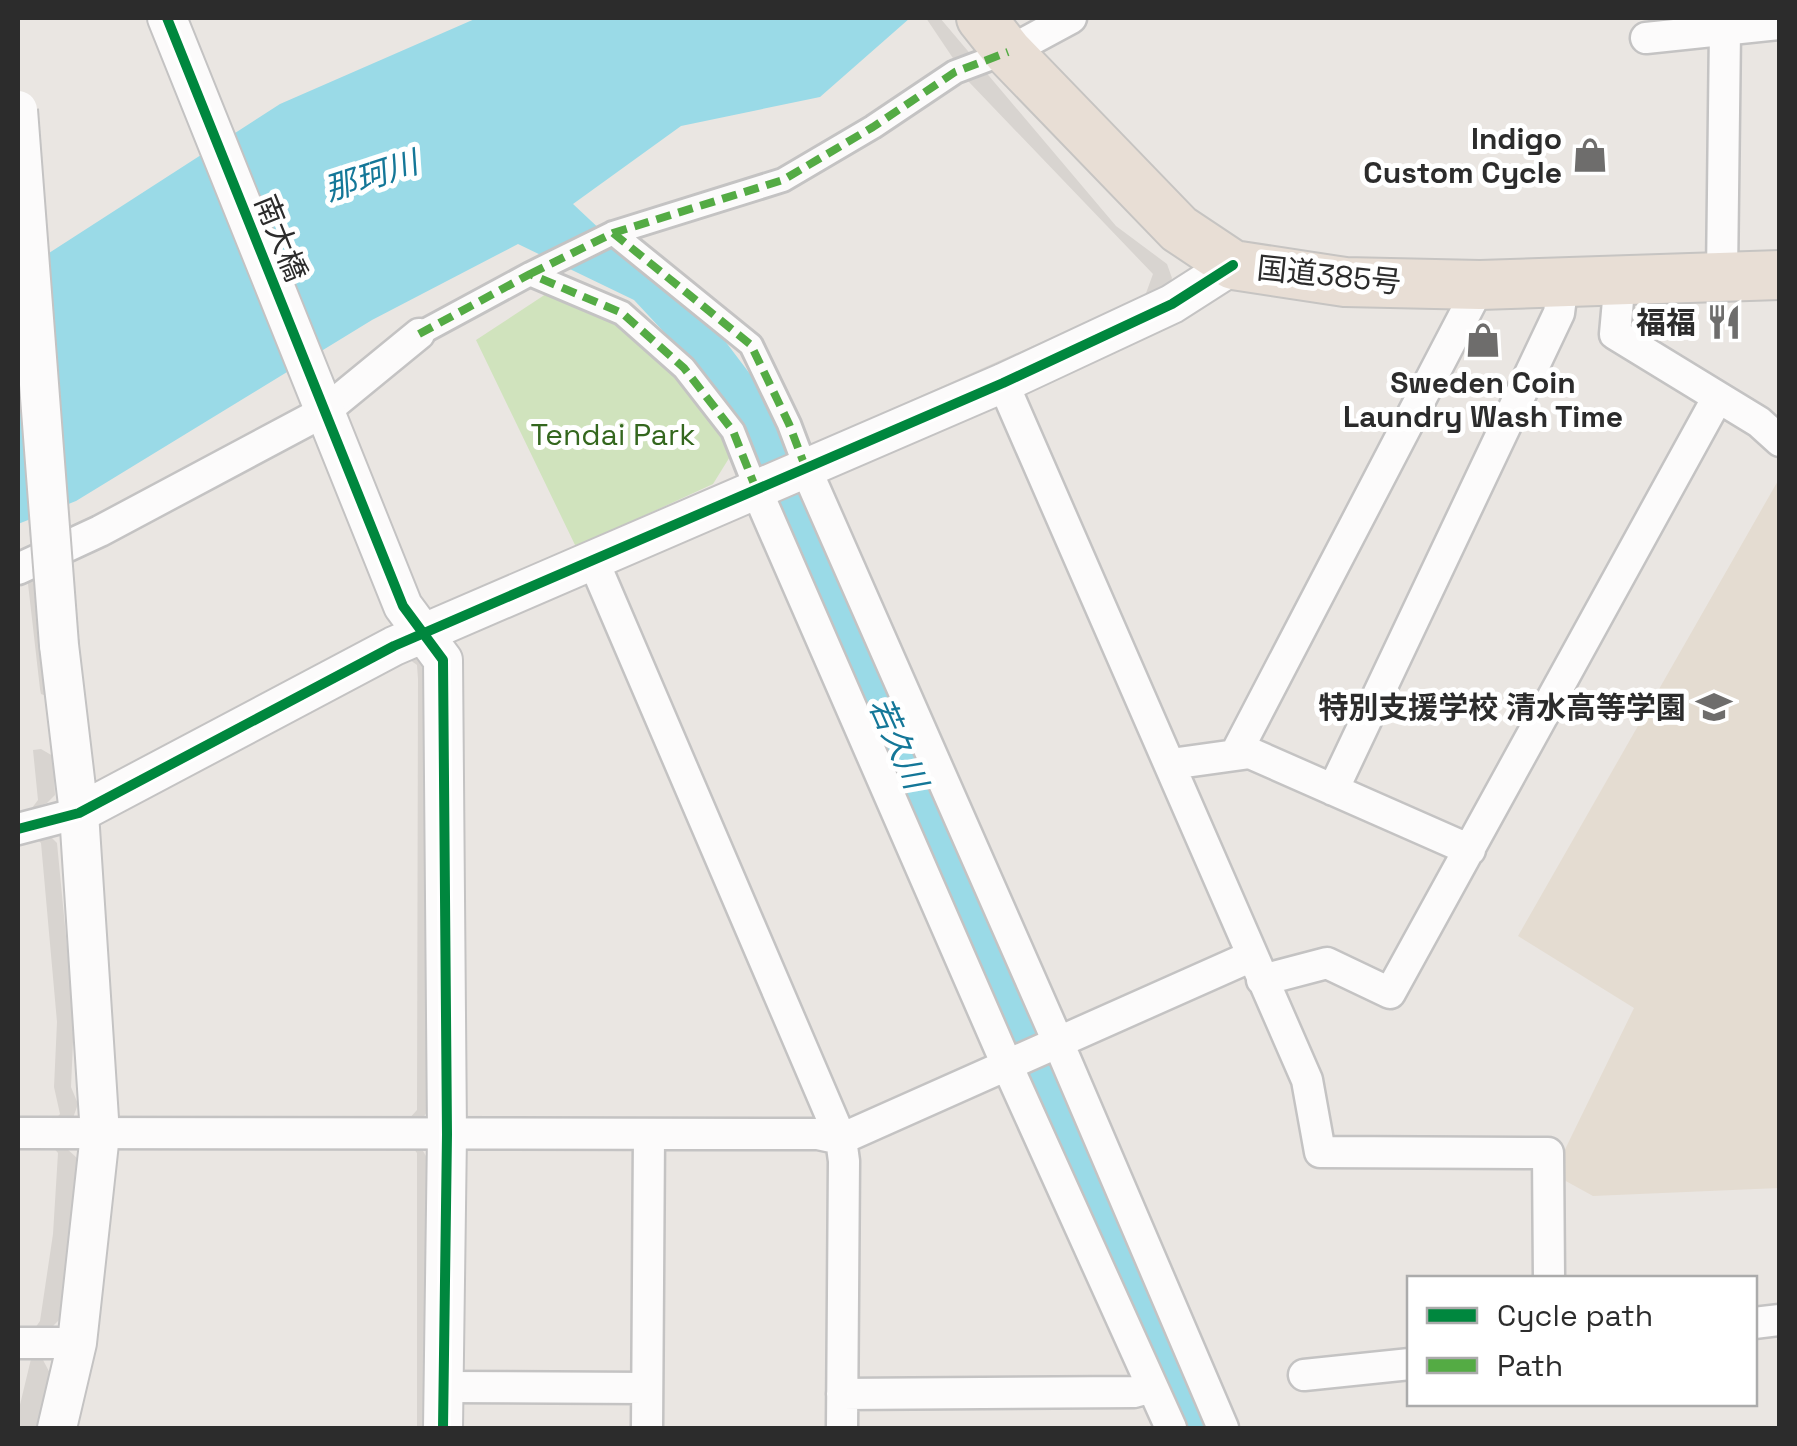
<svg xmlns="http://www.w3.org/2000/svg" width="1797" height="1446" viewBox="0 0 1797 1446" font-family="'Space Grotesk','Noto Sans JP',sans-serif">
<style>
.education{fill:#e4dcd1}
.green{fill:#d0e3bd}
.plaza{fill:#d8d4d0}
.water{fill:#9adae7}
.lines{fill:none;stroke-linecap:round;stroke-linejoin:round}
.pedestrian-casing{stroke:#c4c3c3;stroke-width:28}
.minor-casing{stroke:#c4c3c3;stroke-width:35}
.tertiary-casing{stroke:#c4c3c3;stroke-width:42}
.trunk-casing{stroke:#c6c4c2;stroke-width:52}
.pedestrian{stroke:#fcfbfb;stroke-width:22}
.minor{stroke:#fcfbfb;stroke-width:30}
.tertiary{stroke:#fcfbfb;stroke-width:38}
.trunk{stroke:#e8ded5;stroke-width:48}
.tertiary-bridge-casing{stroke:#c4c3c3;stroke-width:42;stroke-linecap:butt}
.tertiary-bridge{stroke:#fcfbfb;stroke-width:38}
.quiet{stroke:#54ab44;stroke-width:8;stroke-dasharray:15 8;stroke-linecap:butt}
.cycleway-casing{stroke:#fff;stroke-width:16}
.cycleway{stroke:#00873e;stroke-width:10}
.labels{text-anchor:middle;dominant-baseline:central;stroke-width:10;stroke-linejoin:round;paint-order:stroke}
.poi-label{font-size:30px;font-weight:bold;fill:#2c2c2c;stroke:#fff;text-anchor:end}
.street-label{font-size:30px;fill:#2c2c2c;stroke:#fff}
.park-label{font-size:30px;fill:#34671e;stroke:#fff}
.water-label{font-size:32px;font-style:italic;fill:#147798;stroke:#fff}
</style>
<rect width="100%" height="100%" fill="#eae6e2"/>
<path class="education" d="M1779,479V1188L1593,1196L1553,1174L1634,1008L1518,936Z"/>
<path class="green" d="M549,292C572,302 600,310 621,325C654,348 716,418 731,455L713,484L576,547L476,340Z"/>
<path class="plaza" d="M926,18H940L1116,226L1167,264L1172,278L1167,290L899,414L889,410L1145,296L1153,274L969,82Z
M18,411L40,559L49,697L41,694L40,689L27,575L32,558Z
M406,657H417L425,665L429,681L428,1111L422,1119L407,1121L417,1110L418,679L417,665Z
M41,749L53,756L55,795L47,803L32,808L38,800L33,750Z
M50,836L57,843L74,1020L71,1087L78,1104L73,1118L53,1122L60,1114L54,1087L57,1022L41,843L35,837Z
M52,1146L65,1147L77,1158L75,1237L67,1312L51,1328L33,1331L40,1321L53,1234L58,1153Z
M413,1148L423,1151L429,1161L427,1428H417V1153Z
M26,1354L43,1360L52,1377L41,1428H18V1413L31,1359Z"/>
<path class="water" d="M477,18H910L820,97L681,126L573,204L653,279L719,333L772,403L1213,1428H1186L795,564L691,361L634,300L518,244L372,320L76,501L18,524V273L280,104Z"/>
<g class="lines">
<defs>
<path id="pedestrian" d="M613,233L751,345L789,424L806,469
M530,274L613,233L783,180L873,127L955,72L1008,52
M419,334L530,274L622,313L684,368L733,431L756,489"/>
<path id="minor" d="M1646,38L1780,24
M1008,52L1071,18
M1722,276L1725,30
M1003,383L1307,1080L1320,1152L1548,1153L1549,1278
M1718,397L1759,422L1780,441
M806,469L1058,1042L1223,1428
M756,489L1007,1065L1171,1428
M593,560L841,1139L844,1161L842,1428
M18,569L100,531L325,411L419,334
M1235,755L1480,285
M1171,764L1250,753L1470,850
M1333,790L1559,313L1563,282
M18,829L79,813
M1262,980L1327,963L1390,993L1718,397L1615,334L1620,278
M18,1133L818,1134L841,1139L1252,956
M1754,1323L1780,1320
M18,1343H77
M1304,1375L1410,1364
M443,1387L646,1388
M842,1394L1134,1392L1152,1387
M647,1428L649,1136"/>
<path id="tertiary" d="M167,18L403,606L443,660L447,1134L443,1428
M79,813L394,646L1003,383L1172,304L1233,265
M57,1428L77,1343L100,1134L79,813L59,645"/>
<path id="trunk" d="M981,18L1008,52L1179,229L1233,265L1345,282L1480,285L1780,275"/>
</defs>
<use href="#pedestrian" class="pedestrian-casing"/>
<use href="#minor" class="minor-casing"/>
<use href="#tertiary" class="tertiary-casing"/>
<use href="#trunk" class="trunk-casing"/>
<use href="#pedestrian" class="pedestrian"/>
<use href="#minor" class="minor"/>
<use href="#tertiary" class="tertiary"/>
<use href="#trunk" class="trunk"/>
<defs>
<path id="tertiary-bridge" d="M18,110L59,645"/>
</defs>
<use href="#tertiary-bridge" class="tertiary-bridge-casing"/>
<use href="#tertiary-bridge" class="tertiary-bridge"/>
<path class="quiet" d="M613,233L751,345L789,424L806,469
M530,274L613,233L783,180L873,127L955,72L1008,52
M419,334L530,274L622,313L684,368L733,431L756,489"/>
<defs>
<path id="cycleway" d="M167,18L403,606L443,660L447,1134L443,1428
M18,829L79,813L394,646L1003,383L1172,304L1233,265"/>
</defs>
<use href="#cycleway" class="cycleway-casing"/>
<use href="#cycleway" class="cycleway"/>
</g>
<defs>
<symbol id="shop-bare" viewBox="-9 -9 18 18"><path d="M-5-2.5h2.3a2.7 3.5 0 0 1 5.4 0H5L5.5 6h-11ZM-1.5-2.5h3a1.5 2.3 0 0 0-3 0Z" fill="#6e6d6c" stroke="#fff" stroke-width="2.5" paint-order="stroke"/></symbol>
<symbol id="restaurant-bare" viewBox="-9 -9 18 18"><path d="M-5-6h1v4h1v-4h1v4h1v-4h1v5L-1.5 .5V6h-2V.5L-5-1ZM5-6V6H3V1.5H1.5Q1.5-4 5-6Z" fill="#6e6d6c" stroke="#fff" stroke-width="2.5" paint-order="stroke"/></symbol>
<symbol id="school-bare" viewBox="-9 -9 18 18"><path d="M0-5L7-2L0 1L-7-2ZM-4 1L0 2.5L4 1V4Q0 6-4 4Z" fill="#6e6d6c" stroke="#fff" stroke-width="2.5" paint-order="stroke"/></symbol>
</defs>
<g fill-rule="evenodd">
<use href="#shop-bare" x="1565" y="130" width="50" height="50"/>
<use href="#restaurant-bare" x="1699" y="297" width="50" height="50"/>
<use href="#shop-bare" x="1458" y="315" width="50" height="50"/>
<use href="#school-bare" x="1689" y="682" width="50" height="50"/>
</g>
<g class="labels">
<g class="poi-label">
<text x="1562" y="138">Indigo<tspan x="1562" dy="34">Custom Cycle</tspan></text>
<text x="1696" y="322">福福</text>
<text x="1483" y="382" text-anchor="middle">Sweden Coin<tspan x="1483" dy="34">Laundry Wash Time</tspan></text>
<text x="1686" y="707">特別支援学校 清水高等学園</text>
</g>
<g class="street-label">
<text transform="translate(281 238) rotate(68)">南大橋</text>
<text transform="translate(1329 275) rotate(6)">国道385号</text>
</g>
<g class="park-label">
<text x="613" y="434">Tendai Park</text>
</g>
<g class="water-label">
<text transform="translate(371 176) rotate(-18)">那珂川</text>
<text transform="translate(898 743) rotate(66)">若久川</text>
</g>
</g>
<rect width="1797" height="1446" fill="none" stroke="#2c2c2c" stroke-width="40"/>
<rect x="1407" y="1276" width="350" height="130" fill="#ffffff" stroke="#ababab" stroke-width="2.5"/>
<rect x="1427" y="1308" width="50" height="15" fill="#00873e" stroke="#ababab" stroke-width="2.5"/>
<text x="1497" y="1326" font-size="30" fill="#2c2c2c">Cycle path</text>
<rect x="1427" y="1358" width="50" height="15" fill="#54ab44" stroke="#ababab" stroke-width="2.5"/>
<text x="1497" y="1376" font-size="30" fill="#2c2c2c">Path</text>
</svg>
